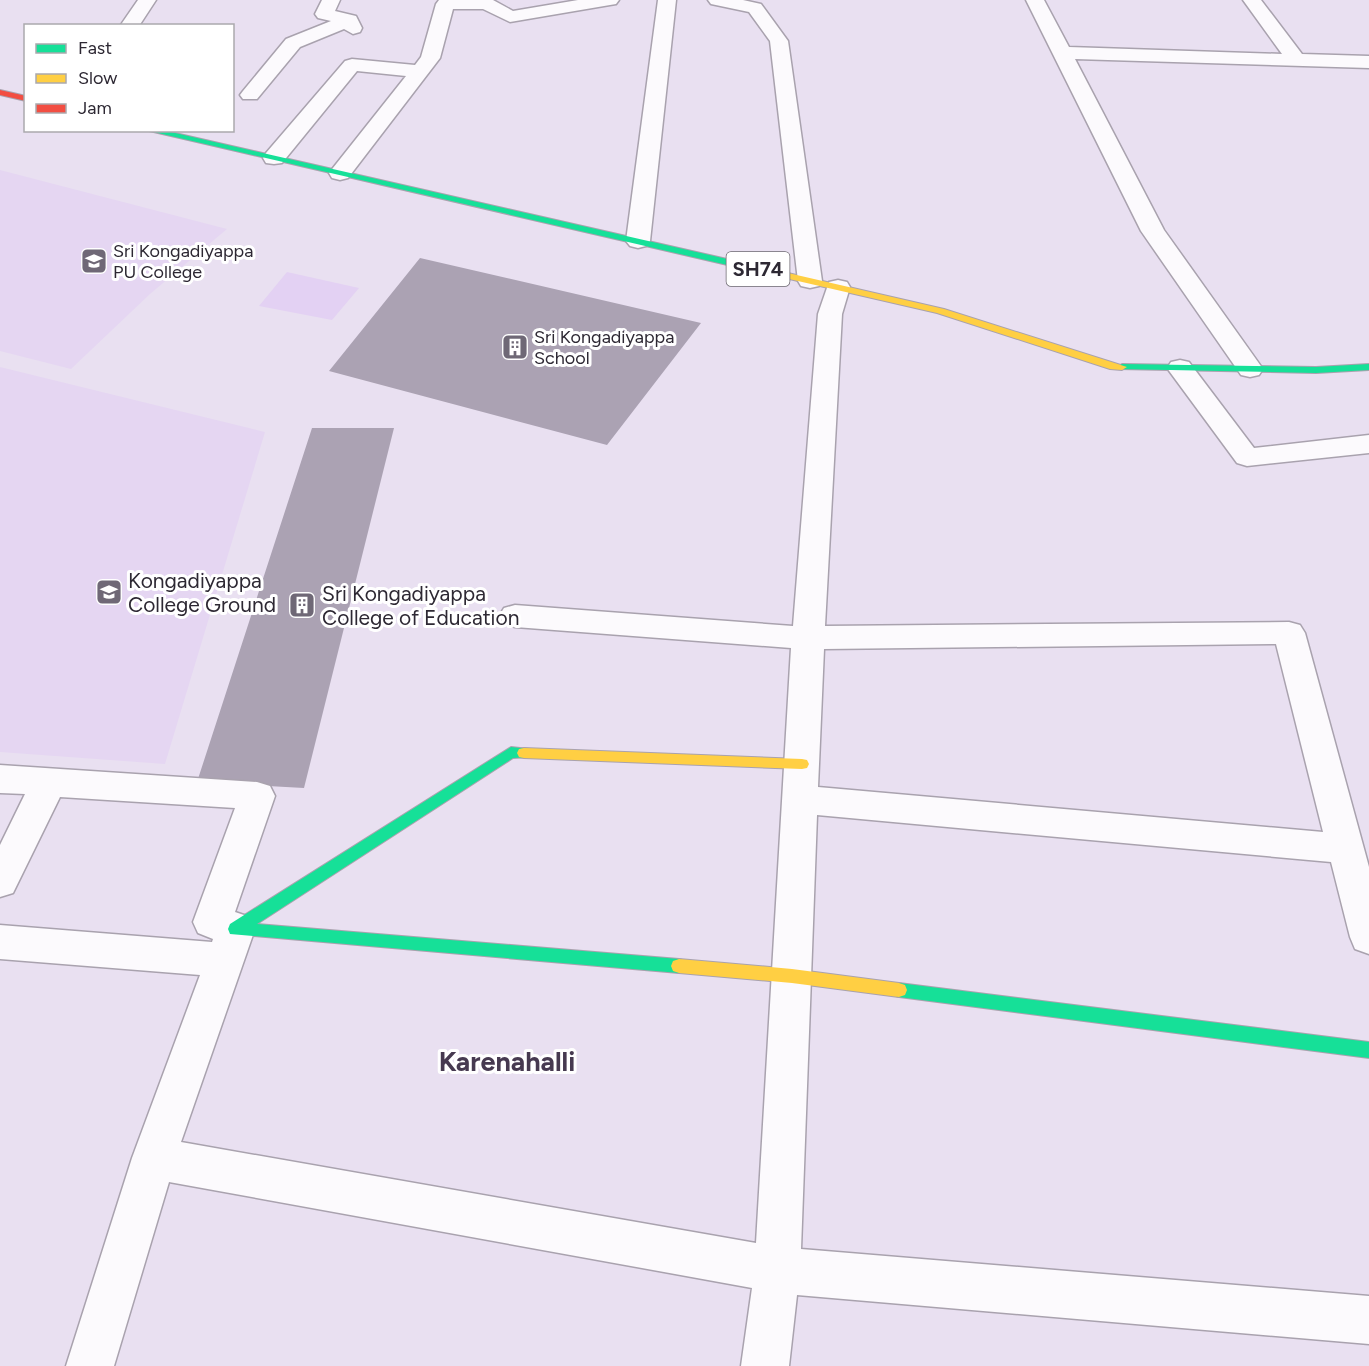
<svg xmlns="http://www.w3.org/2000/svg" width="1369" height="1366" viewBox="0 0 1369 1366" font-family="Figtree,sans-serif">
<style>
.built{fill:#e5d6f2}
.green{fill:#e3d1f3}
.building{fill:#aba2b3}
.lines{fill:none;stroke-linecap:round;stroke-linejoin:round}
.street-casing{stroke:#a9a2ae;stroke-width:3}
.fast-casing{stroke:#a9a2ae;stroke-width:2}
.slow-casing{stroke:#a9a2ae;stroke-width:2}
.jam-casing{stroke:#a9a2ae;stroke-width:2}
.street{fill:#fcfafd;fill-rule:evenodd}
.fast{fill:#16e098;fill-rule:evenodd}
.slow{fill:#ffcf43;fill-rule:evenodd}
.jam{fill:#f24e42;fill-rule:evenodd}
.labels{text-anchor:middle;dominant-baseline:central;stroke-width:6;stroke-linejoin:round;paint-order:stroke}
.far-poi-label{font-size:18px;fill:#2d2833;stroke:#fff;text-anchor:start}
.shield{fill:#fff;stroke:#6c6870;stroke-width:1.5}
.shield-label{font-size:20px;font-weight:bold;fill:#2d2833}
.poi-label{font-size:21px;fill:#2d2833;stroke:#fff;text-anchor:start}
.near-neighbourhood-label{font-size:27px;font-weight:bold;fill:#463950;stroke:#fff}
</style>
<rect width="100%" height="100%" fill="#e9e0f1"/>
<path class="built" d="M0,170L227,229L150,294L71,369L0,351Z
M0,367L265,432L165,764L0,752Z"/>
<path class="green" d="M287,272L359,288L332,320L259,306Z"/>
<path class="building" d="M420,258L701,323L607,445L329,371Z
M312,428H394L304,788L197,782Z"/>
<g class="lines">
<defs>
<path id="street" d="M138,0H156L139,26H120Z
M322,0H340L335,11L356,16L362,28L360,32L353,34L344,29L300,47L257,99H243L240,95L243,91L286,39L331,21L318,18L315,14Z
M439,0H493L513,11L578,0H619L616,4L610,5L510,22L483,9H453L440,58L348,178L340,180L332,178L329,173L406,76L357,71L282,163L274,164L266,163L263,158L266,153L345,61L352,59L415,65L421,57L436,4Z
M658,0H676L650,241L646,246L638,248L630,246L626,241Z
M708,0H743L761,4L788,41L822,281L819,286L810,288L801,286L798,281L770,41L749,12L711,4Z
M1026,0H1044L1069,47L1282,54L1243,0H1261L1302,54L1369,56V68L1075,59L1164,230L1263,369L1259,375L1250,377L1241,375L1141,231Z
M838,280L847,282L850,287L842,314L825,626L1289,622L1300,625L1305,633L1369,867V954L1355,949L1350,937L1331,862L817,815L801,1249L1369,1296V1344L797,1295L789,1366H741L752,1288L169,1182L114,1366H66L132,1158L200,975L0,959V925L212,942L213,939L198,933L193,922L235,808L60,797L13,893L0,897V845L25,794L0,793V765L257,782L270,786L275,796L235,912L250,917L255,929L181,1142L756,1243L791,648L515,627L504,624L499,616L504,608L515,605L793,626L818,314L829,282ZM1276,644L1323,832L818,787L824,649Z
M1180,360L1189,362L1254,448L1369,435V453L1247,466L1237,463L1167,368L1171,362Z"/>
<path id="fast" d="M145,130H162L749,264L754,267L749,270Z
M1122,364L1316,367L1369,364V370L1316,373L1118,369L1117,367Z
M511,747L529,749L531,753L529,757L513,758L257,924L679,959L685,961L687,966L685,971L679,973L230,934L228,929L230,924Z
M899,983L1369,1042V1058L899,997L893,995L891,990L893,985Z"/>
<path id="slow" d="M749,264L944,309L1127,367L1122,370L1110,369L937,313L746,269V265Z
M524,748L802,759L807,760L809,764L807,768L802,769L524,758L519,757L517,753L519,749Z
M679,959L792,969L899,983L905,985L907,990L905,995L899,997L792,983L679,973L673,971L671,966L673,961Z"/>
<path id="jam" d="M0,90L26,96V101L0,95Z"/>
</defs>
<use href="#street" class="street-casing"/>
<use href="#fast" class="fast-casing"/>
<use href="#slow" class="slow-casing"/>
<use href="#jam" class="jam-casing"/>
<use href="#street" class="street"/>
<use href="#fast" class="fast"/>
<use href="#slow" class="slow"/>
<use href="#jam" class="jam"/>
</g>
<defs>
<symbol id="university-square" viewBox="-11 -11 22 22"><rect x="-9" y="-9" width="18" height="18" rx="4" fill="#6f6876" stroke="#fff"/><path d="M0-5L7-2L0 1L-7-2ZM-4 1L0 2.5L4 1V4Q0 6-4 4Z" fill="#fff"/></symbol>
<symbol id="building-square" viewBox="-11 -11 22 22"><rect x="-9" y="-9" width="18" height="18" rx="4" fill="#6f6876" stroke="#fff"/><path d="M-4-6H4V6H1V3H-1V6H-4ZM-2.5-4.3h1.7v1.8h-1.7ZM.8-4.3h1.7v1.8H.8ZM-2.5-1h1.7V.8h-1.7ZM.8-1h1.7V.8H.8Z" fill="#fff"/></symbol>
</defs>
<g fill-rule="evenodd">
<use href="#university-square" x="79" y="246" width="30" height="30"/>
<use href="#building-square" x="500" y="332" width="30" height="30"/>
<use href="#university-square" x="94" y="577" width="30" height="30"/>
<use href="#building-square" x="287" y="590" width="30" height="30"/>
</g>
<g class="labels">
<g class="far-poi-label">
<text x="113" y="251">Sri Kongadiyappa<tspan x="113" dy="21">PU College</tspan></text>
<text x="534" y="337">Sri Kongadiyappa<tspan x="534" dy="21">School</tspan></text>
</g>
<rect class="shield" x="726.5" y="252" width="63" height="34" rx="4.5"/>
<g class="shield-label">
<text x="758" y="269">SH74</text>
</g>
<g class="poi-label">
<text x="128" y="580">Kongadiyappa<tspan x="128" dy="24">College Ground</tspan></text>
<text x="322" y="593">Sri Kongadiyappa<tspan x="322" dy="24">College of Education</tspan></text>
</g>
<g class="near-neighbourhood-label">
<text x="507" y="1061">Karenahalli</text>
</g>
</g>
<rect x="24" y="24" width="210" height="108" fill="#ffffff" stroke="#aba9ad" stroke-width="1.5"/>
<rect x="36" y="44" width="30" height="9" fill="#16e098" stroke="#aba9ad" stroke-width="1.5"/>
<text x="78" y="54" font-size="18" fill="#2d2833">Fast</text>
<rect x="36" y="74" width="30" height="9" fill="#ffcf43" stroke="#aba9ad" stroke-width="1.5"/>
<text x="78" y="84" font-size="18" fill="#2d2833">Slow</text>
<rect x="36" y="104" width="30" height="9" fill="#f24e42" stroke="#aba9ad" stroke-width="1.5"/>
<text x="78" y="114" font-size="18" fill="#2d2833">Jam</text>
</svg>
